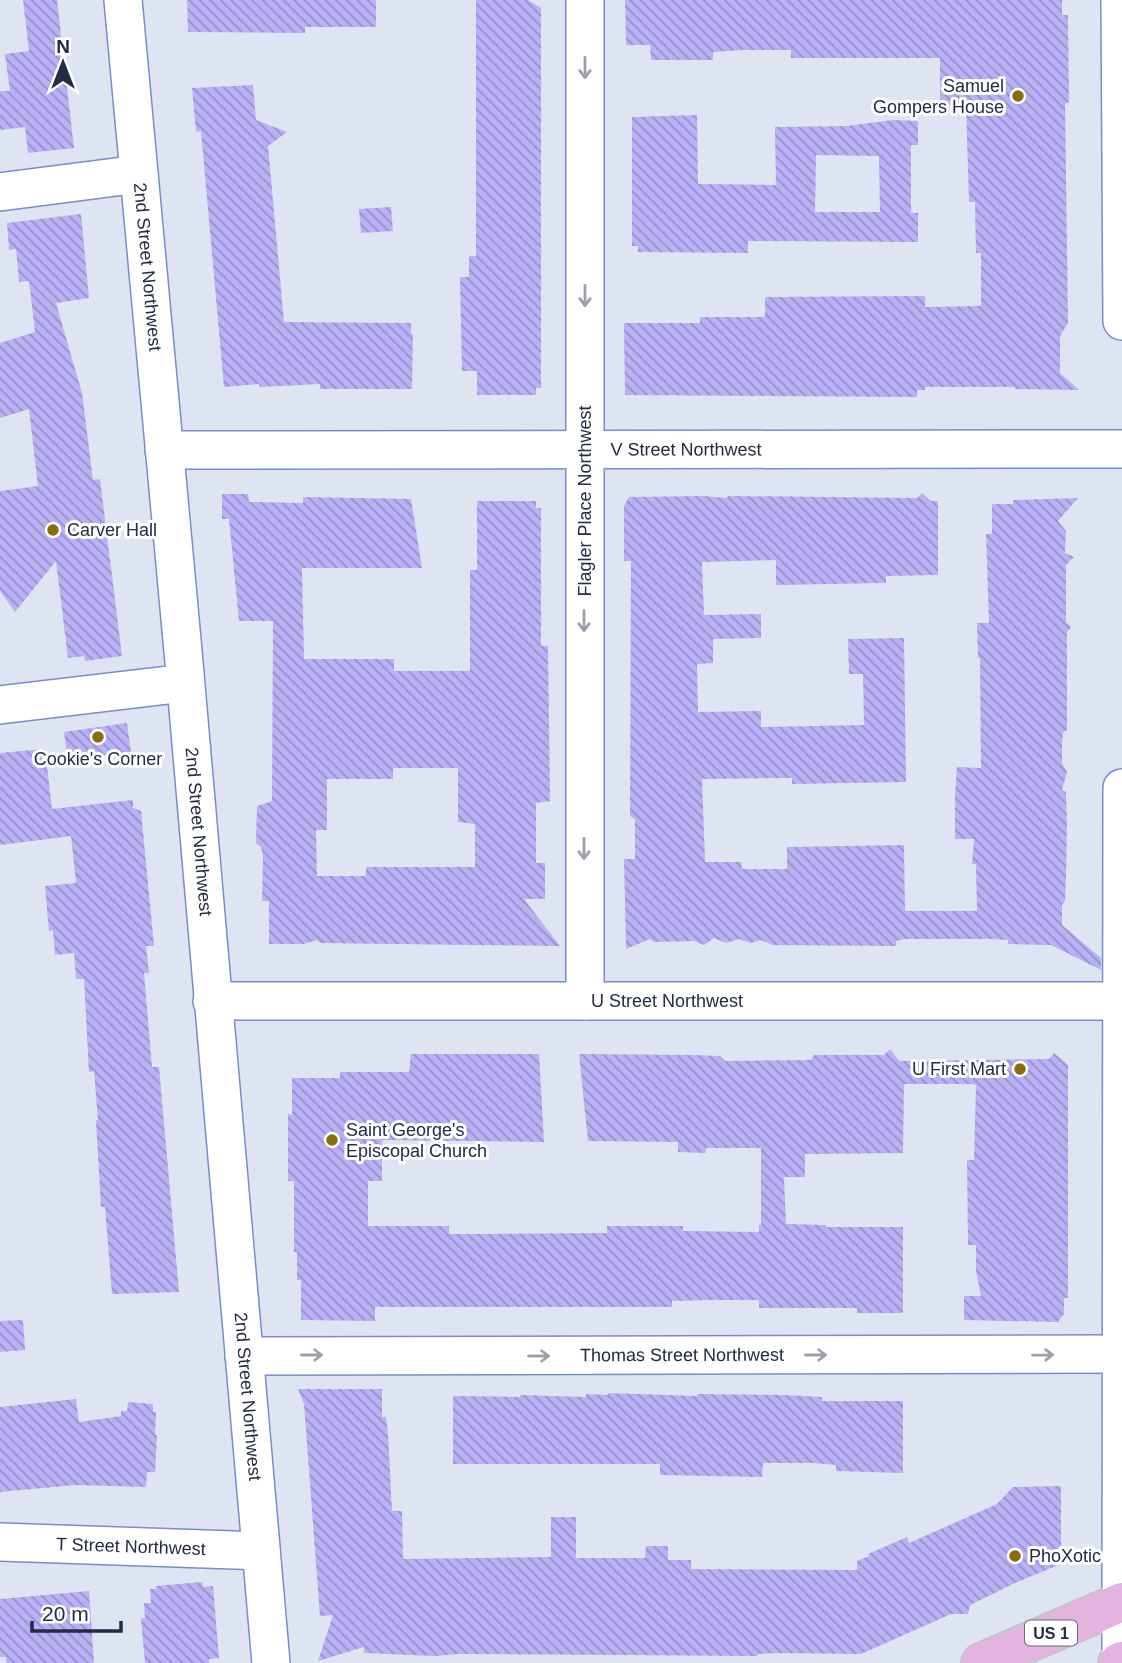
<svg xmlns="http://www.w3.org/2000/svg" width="1122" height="1663" viewBox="0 0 1122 1663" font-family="Helvetica,sans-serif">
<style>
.building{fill:url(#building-back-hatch);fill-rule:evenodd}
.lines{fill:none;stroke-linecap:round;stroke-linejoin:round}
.minor-casing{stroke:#788ccb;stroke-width:40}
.major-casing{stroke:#c1c4cb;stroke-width:42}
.minor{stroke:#fff;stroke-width:37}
.major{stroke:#e2b4df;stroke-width:38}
.oneway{stroke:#9ca0ab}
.poi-dot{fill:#896d0c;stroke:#fff;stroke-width:2.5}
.labels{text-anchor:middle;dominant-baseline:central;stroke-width:6;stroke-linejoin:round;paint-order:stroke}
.shield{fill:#fff;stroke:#656b7d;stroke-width:2}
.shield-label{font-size:16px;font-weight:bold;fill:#232b45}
.poi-label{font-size:18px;fill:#232b45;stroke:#fff;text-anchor:start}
.street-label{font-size:18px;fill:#232b45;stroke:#fff}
</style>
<defs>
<pattern id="building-back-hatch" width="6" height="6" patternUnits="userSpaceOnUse" patternTransform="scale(1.75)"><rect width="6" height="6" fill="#b9b0f5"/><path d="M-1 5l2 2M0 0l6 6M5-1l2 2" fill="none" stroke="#968fc8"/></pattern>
</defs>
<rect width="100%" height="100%" fill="#dfe4f2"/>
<path class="building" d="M23,0H57L74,148L28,153L25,127L0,130V91H10L5,54L29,51Z
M187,0H376V27H305V33L188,32Z
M476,0H528L541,8V388H536V395H477V371H462L460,277H469V256H476Z
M625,0H1062V15H1068L1069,102L1065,104L1068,323L1060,336V373L1079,390L1015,389V387H925V390H917V397L625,395L624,323H700V317H765V297L925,296V307L981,306V253H976L975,202H969L966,105H940V58H791V50H744L713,52V60H651L650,45H626Z
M253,85L256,120L287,132L268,146L284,322L411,323V334H413L412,389H320V384L260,387L259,384L224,387L201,131L196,132L192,88Z
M697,115L698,184L776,185L775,127L847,126L893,120L918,121V145H911V213H918V242L748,241V253L638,252V246H632V117ZM816,155L879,156L880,212H815Z
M391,207L393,231L361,233L359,209Z
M81,214L89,298L56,303L82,393L93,480L100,479L122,656L85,661L84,656L68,658L56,561L15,612L0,591V491L38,486L29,409L0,418V343L35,332L29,281L19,282L16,249L9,250L7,223Z
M922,493L931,501H938V575L886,576V583L776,585V560L702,562L704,615L761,614V638L713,639V663L697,664L698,712L761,711V727L864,725L863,674H849L848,639L904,638L906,782L792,784V778L702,779L705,862H741L742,869H787V847L904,845L905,911H977L976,864H972L974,839H955V796L957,767L981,768L980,658H978L977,623H989L986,534H992V504H1013V500L1078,498L1058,521L1066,531L1065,553L1074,557L1066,565V622L1071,627L1067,632V730L1063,733L1062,741V763L1067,772L1062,790L1066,792L1067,823L1066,876L1065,901L1062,905V925L1101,958V970L1051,945L1008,944V940L992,939H905L896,941V946L773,945L761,940L750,943L739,939L726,943L714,938L704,945L694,941L654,942L650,939L626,949L624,859H635V819L630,816L631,561H624V506L629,497L704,496L727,498L728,496L917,498Z
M222,494H248L249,502L303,503V497L411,499L422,568H302L304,659H394V671H470V570H477V501H536V508H541V646H548L550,801L536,803V863H545V899H524L560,946L320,943L317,940L304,944H269V901H262L263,856L261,847L256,843L257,806L272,801L273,621H239L229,519H222ZM393,768H458V822L475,824V867H366V876H317L316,830H327V779H393Z
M127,723L131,752L68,760L64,732Z
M45,749L52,809L133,800V808L141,811L154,946H146L149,973H144L152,1067H159L179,1292L112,1294L105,1207H101L96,1120H98L94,1071L89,1072L84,979H76L74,953L55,955L53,930L49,931L45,886L76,883L71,836L0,845V753Z
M890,1049L899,1061L1049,1059L1054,1053L1068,1065V1298H1064V1314L1058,1322L964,1320V1296H981L976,1271V1245H968L967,1160H974L976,1085L972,1084H904L903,1153L805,1154V1177H784L786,1224L826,1225V1227H903V1312L901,1313H857V1308H759V1300H710L672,1301V1307H375V1321L301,1320V1280H297V1252H294V1181H288V1114L292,1115V1078H340V1072H409L411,1054H539L544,1142L382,1140V1181H368V1226H449V1234H480L607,1233V1226H683V1231L759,1232V1225H761V1148H706V1153L678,1152V1142L588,1141L579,1054L691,1055L720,1056L725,1061L811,1060L814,1055H884Z
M23,1320L25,1350L0,1352V1321Z
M298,1389H382V1417H386L388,1434L392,1511H402L403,1559L551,1557V1517H576V1558H645L646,1546H668V1560H691V1569L857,1570V1561L869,1556L868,1554L907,1537L909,1543L997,1504L1013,1487L1061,1486V1564L1015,1583L970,1605L968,1614H951L861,1654L780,1653L759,1654L756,1656L459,1654L435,1656L364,1653V1647L318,1661L333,1615L320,1616L304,1404Z
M608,1393L697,1396V1394L785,1395L822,1397V1401H903V1473L836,1471V1465L814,1463H763L762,1477L660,1475V1464H453V1396L520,1397V1395L586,1397V1394L608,1395Z
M76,1399L79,1422L121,1416V1411H127L128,1402L153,1404V1412H156L155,1435H157L155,1472H147L146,1487L76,1485L0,1492V1407Z
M202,1582L203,1587L213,1586L219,1658L209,1659V1663H145L141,1618H145L144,1603H151L150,1589H156V1586Z
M89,1591L94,1663H6V1657H0V1599Z"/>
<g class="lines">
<defs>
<g id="minor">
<path id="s1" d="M123,0L183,651L271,1663"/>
<path d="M1120,0L1122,321"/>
<path d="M0,192L139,174"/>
<path id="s2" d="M164,450L1122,449"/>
<path d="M0,705L185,683"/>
<path id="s3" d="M212,1001H1122"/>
<path d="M585,1001V0"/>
<path id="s4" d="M244,1356L1120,1354"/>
<path id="s5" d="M0,1542L261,1551"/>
<path d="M1121,1663L1122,788"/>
</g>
<path id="major" d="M981,1663L1122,1602
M1118,1663L1122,1661"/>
</defs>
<use href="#minor" class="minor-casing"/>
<use href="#major" class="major-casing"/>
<use href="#minor" class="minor"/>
<use href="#major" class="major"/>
</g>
<defs><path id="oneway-shaft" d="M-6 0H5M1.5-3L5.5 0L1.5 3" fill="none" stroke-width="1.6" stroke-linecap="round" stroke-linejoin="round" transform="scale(1.75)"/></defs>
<g class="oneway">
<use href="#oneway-shaft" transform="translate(585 68) rotate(90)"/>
<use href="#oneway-shaft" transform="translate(585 296) rotate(90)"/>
<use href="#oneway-shaft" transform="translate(584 621) rotate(90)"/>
<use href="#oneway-shaft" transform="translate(584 849) rotate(90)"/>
<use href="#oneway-shaft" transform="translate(312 1355)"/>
<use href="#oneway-shaft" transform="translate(816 1355)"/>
<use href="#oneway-shaft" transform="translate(1043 1355) rotate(-1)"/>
<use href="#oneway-shaft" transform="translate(539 1356)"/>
</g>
<g class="poi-dot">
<circle cx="1018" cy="96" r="7"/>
<circle cx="53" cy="530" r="7"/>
<circle cx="98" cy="737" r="7"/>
<circle cx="1020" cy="1069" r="7"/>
<circle cx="332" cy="1140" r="7"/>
<circle cx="1015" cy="1556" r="7"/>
</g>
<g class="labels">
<rect class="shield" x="1025" y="1620.5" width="52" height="25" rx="5"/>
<g class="shield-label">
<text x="1051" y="1633">US 1</text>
</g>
<g class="poi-label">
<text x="1004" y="86" text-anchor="end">Samuel<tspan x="1004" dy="21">Gompers House</tspan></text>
<text x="67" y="530">Carver Hall</text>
<text x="98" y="759" text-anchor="middle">Cookie's Corner</text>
<text x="1006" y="1069" text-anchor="end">U First Mart</text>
<text x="346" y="1130">Saint George's<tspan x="346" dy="21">Episcopal Church</tspan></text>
<text x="1029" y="1556">PhoXotic</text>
</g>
<g class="street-label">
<text stroke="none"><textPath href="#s1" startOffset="268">2nd Street Northwest</textPath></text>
<text stroke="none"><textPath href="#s2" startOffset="522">V Street Northwest</textPath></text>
<text transform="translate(585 501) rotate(-90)">Flagler Place Northwest</text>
<text stroke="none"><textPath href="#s1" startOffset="835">2nd Street Northwest</textPath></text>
<text stroke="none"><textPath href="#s3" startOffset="455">U Street Northwest</textPath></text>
<text stroke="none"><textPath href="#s4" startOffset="438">Thomas Street Northwest</textPath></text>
<text stroke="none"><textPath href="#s1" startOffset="1402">2nd Street Northwest</textPath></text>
<text stroke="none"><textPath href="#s5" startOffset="131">T Street Northwest</textPath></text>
</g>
</g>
<g transform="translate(63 63)" stroke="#ffffff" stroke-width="5" paint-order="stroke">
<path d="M0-5L12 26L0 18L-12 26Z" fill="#232b45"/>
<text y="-10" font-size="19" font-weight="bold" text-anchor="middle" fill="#232b45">N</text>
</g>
<path d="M32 1621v10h89v-10" fill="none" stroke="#232b45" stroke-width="3.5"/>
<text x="42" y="1621" font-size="21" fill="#232b45" stroke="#ffffff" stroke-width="5" paint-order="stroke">20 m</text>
</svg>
